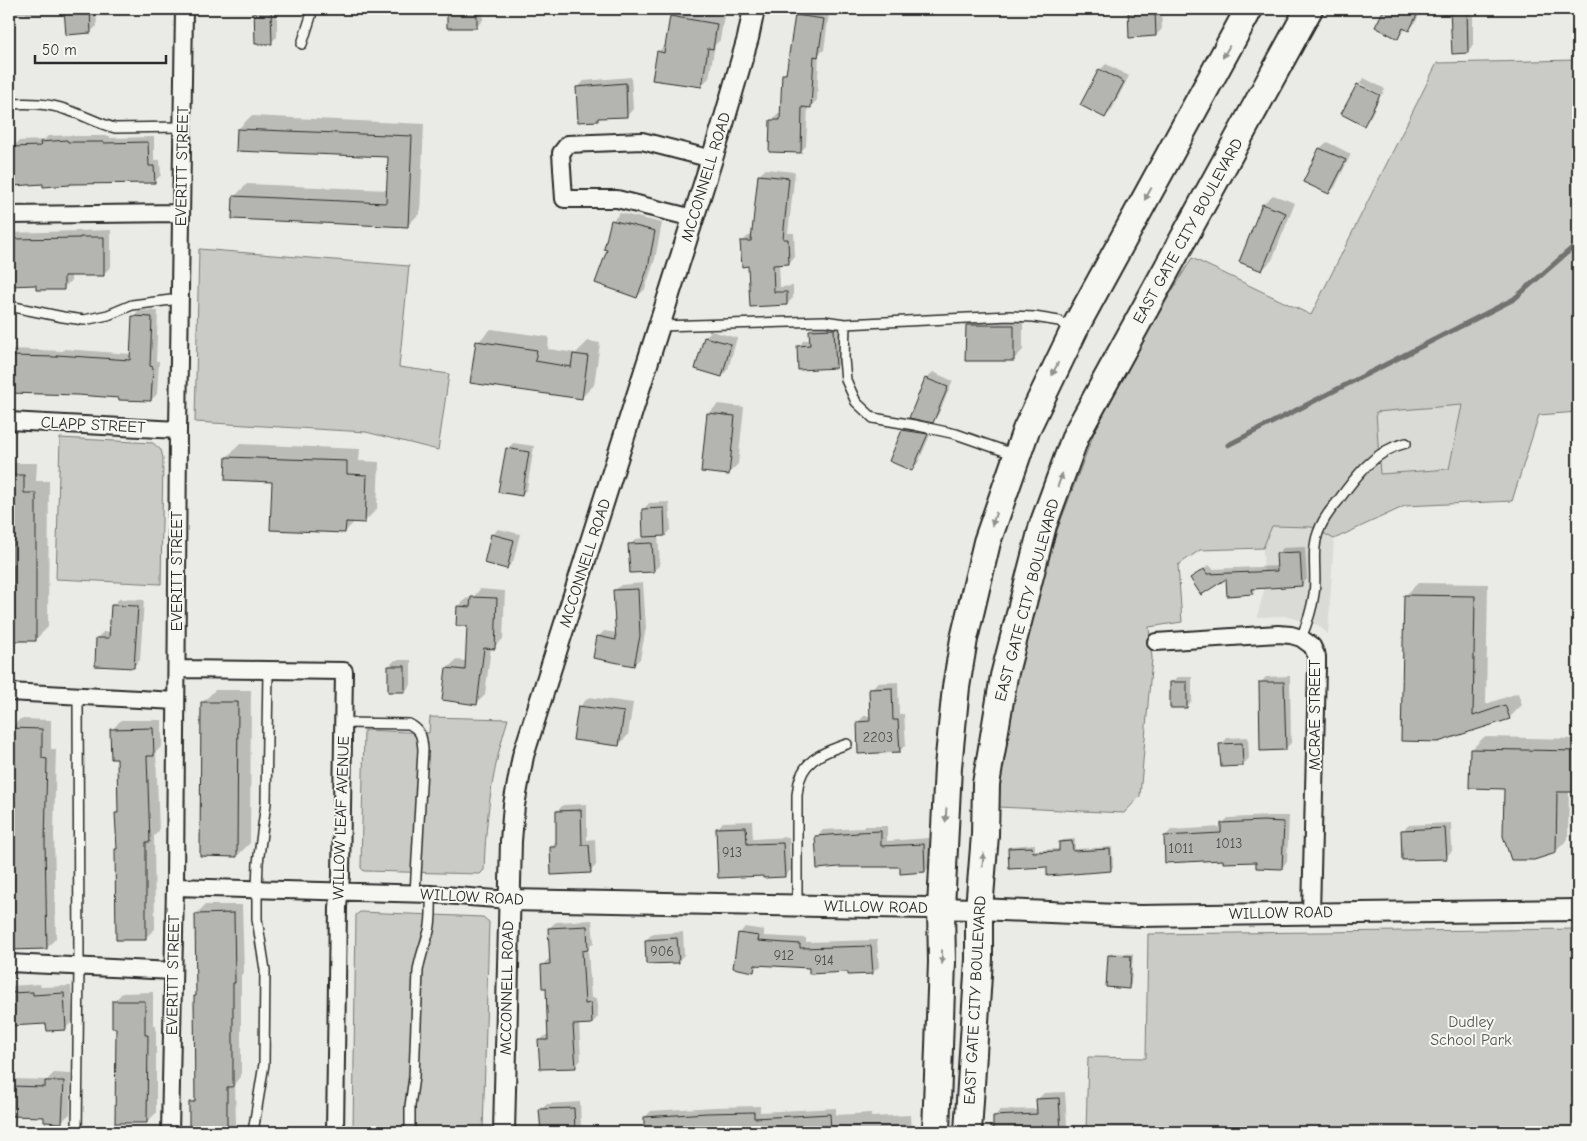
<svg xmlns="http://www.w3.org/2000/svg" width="1587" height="1141" viewBox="0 0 1587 1141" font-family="'Comic Neue',sans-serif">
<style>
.built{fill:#dadad6}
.green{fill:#cacac7;stroke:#7a7a79;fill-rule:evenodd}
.shadow{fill:#0003}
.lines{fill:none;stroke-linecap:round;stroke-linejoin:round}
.stream{stroke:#727270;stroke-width:5}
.building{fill:#b4b4b1;stroke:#2b2b2b}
.service-casing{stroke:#2b2b2b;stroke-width:12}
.minor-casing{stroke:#2b2b2b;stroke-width:20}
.tertiary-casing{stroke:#2b2b2b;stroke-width:24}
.primary-casing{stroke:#2b2b2b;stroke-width:30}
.service{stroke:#f6f6f2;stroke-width:9}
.minor{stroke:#f6f6f2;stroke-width:16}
.tertiary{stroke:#f6f6f2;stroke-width:20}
.primary{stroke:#f6f6f2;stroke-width:26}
.oneway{fill:#90908e}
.labels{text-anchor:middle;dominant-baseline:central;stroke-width:4;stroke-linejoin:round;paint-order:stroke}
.number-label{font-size:14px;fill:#4d4d4c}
.street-label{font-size:16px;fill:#2b2b2b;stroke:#f6f6f2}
.park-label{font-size:16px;fill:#535352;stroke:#f6f6f2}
</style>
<rect width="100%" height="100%" fill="#eaeae6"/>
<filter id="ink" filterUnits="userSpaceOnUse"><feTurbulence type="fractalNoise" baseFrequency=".02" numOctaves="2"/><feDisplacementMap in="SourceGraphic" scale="10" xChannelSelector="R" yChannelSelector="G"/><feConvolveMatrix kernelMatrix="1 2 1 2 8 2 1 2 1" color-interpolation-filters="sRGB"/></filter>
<g filter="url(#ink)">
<path class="built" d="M1462,405L1449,469L1380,474L1376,411Z
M1272,526L1312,527L1334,539L1328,634L1318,625L1297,619L1284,616L1257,617L1264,591L1263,548Z"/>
<path class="green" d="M1578,60V412L1539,415L1512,501L1405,506L1334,539L1312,527L1272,526L1263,548L1200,550L1178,565L1182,622L1149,627L1152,658L1140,796L1124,813L998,807L1005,731L1022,649L1058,528L1095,430L1157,316L1192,258L1311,315L1437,63ZM1462,405L1449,469L1380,474L1376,412Z
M199,249L409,266L399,367L449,374L438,450L366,432L195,422Z
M60,438L153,443L161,450L163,458L161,584L56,579Z
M430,717L508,719C492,770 486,816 484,870L480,874L364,871L361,868L364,730L429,733Z
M360,912L483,917L489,922L483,1132H353L356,915Z
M1578,929V1132H1086L1088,1057L1146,1058L1148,934Z"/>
<path class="shadow" d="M9,9H96L97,26L90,32L66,13L26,15V13L9,14Z
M251,9H307L304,12H280L277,16V37L271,42L256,16H251Z
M448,9H483V20L476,27H448Z
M679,9L724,16L720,40L715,45L709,78L701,86L658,52L666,44L672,17Z
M802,9L829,13L824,50L819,54L817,100L811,106H808L806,146L800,152L772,120L778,114H781L784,74L788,70L796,15Z
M1129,9H1161L1162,29L1156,35L1131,36Z
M1386,9H1422L1415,23L1409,29L1406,28L1398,37L1377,27Z
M1441,9H1578V12L1537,14V10L1473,14V46L1467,52L1452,15H1442Z
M1106,64L1129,76L1111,111L1105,117L1100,70Z
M631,77L633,109L627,116L600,117L598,119L577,88L584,81Z
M1364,78L1385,89L1382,95L1359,83Z
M1358,84V86L1380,97L1370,118L1363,125L1343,114Z
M251,116L424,124L420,213L407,226L234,197L247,184L388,190L389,156L238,129Z
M73,135V136H110V138L154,137V160H160L161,175L154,182L9,184V144H16L19,141L44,140L48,136Z
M1327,142L1351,154L1335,187L1329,193L1305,181L1320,148Z
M766,169L795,172L788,233H794L795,257L789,263H779L780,287L793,286V298L787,304L751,306L749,265L742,242L748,236L753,235L759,175Z
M1273,195L1295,203L1272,260L1262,270L1241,261L1263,204Z
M620,213L662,223L655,259L645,289L637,297L612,221Z
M111,230V267L103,274L71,275V281L63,288L37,283L9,285V233Z
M139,310L158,311L156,361H159L157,394L151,400L120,397L9,391V349L63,351L64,349L131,354L133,317Z
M977,316H1023V350L1013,360L967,325Z
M840,323L842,361L836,367L798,347L804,340H811L810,331L816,325Z
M491,329L549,337L548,349L576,353L588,341L600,343L594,385L581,398L478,342Z
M711,331L737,338L728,369L722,376L705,337Z
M933,372L953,381L938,415L932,421L926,379Z
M718,404L744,407L738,464L728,474L708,414Z
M909,425L933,428L918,463L911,470L903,431Z
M513,443L534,446L527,489L521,495L507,449Z
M240,444L360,449L359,461L379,462L377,509L364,522L355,521L345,532L273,481L227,457Z
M9,463H37L36,481H49L48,627L35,640L14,497L9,496Z
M669,502L671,529L665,535H658L660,565L653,571L630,545L636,539L644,538L643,510L649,503Z
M498,529L520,534L513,562L507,568L492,535Z
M1305,547L1307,579L1301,585L1258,587L1252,593L1228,577L1192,578L1209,565L1213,569L1278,566V554L1283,548Z
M643,583L646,628L640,659L633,665L598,637L604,631L617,633L614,591L621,585Z
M1418,583L1488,584L1486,704L1518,693L1522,705L1509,718L1438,741L1405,596Z
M480,589L505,591L503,639L494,647H491L485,695L477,703L448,668L456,660L466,661L468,625L458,607L467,598L472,599Z
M119,599L144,600L140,660L134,666L97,638L103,632H111L113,605Z
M395,660H411V685L405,691L389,666Z
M1290,676L1291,743L1285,749L1260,683L1266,677Z
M1178,677H1192V701L1186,707L1171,683Z
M898,682L899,714H904L906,745L899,751L858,722L864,716H872L871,689L877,683Z
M215,690H251L250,843L237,856L202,703Z
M589,697L633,703L628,735L619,745L579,707Z
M20,719L51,720V749H56L54,832L56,938L47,948H10L9,837L11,728Z
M121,720H162V746L156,752L159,831L154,836L155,929L145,938L118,848L116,813L119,811L118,757L112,730Z
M1248,737L1249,758L1243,765L1221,745L1227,738Z
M1484,737L1578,739V791H1569L1568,839L1555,852L1505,788L1471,750Z
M587,804V840L595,839L596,865L590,872L551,848L557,841V811L563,805Z
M1270,816H1289L1287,862L1281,868L1258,860L1224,858L1165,836L1171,830L1222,827V824L1228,818Z
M752,821L753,839L789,837L791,870L785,876L717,829L723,822Z
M1451,823L1452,851L1446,857L1402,831L1409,825Z
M865,826H887V841L929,838L931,865L925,871L901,865L817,836L823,830L863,828Z
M1075,839V849L1112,847L1113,867L1110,870L1048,866L1009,848L1012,846L1035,844V850L1060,849V843L1063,840Z
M205,905H242L244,973L241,975V1077L235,1083L236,1125L229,1132H191L190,1103L196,1098L197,995L196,914Z
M592,920L594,943L588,948L591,998H597L598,1017L592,1023L579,1024L581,1060L575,1066L539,1041L546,1035H549L547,987L542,965L549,959H551L549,928L556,922Z
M745,927L764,930V936L806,938V942L877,940L879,967L872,973L810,967L760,964L754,970L739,934Z
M683,932L684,955L678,961L646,940L652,934Z
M1112,953L1133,954L1131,985L1128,987L1109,955Z
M40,984L41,987L71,986L73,1021L65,1029L47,1023L9,1025V986Z
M153,992V1026H156V1113L147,1122L117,1027L114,1002L122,993Z
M54,1073L71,1074L70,1114L62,1121L45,1116L9,1115V1079L47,1080Z
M1065,1092L1067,1125L1060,1132H995L994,1117L1000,1110L1038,1109L1037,1100L1044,1093Z
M580,1102L581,1129L578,1132H542L541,1110L547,1104Z
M760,1106V1112L836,1108V1115L871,1113V1117L910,1115L911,1132H646L645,1117L651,1111L714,1107Z"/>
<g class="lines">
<path class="stream" d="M1228,445L1514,299L1578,243"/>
</g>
<path class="building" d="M64,9H90L91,33L66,35Z
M254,9H271L272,44H255Z
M447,9H477V28H447Z
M1128,9H1155L1156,36L1129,38Z
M1384,9H1420L1409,31L1403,28L1398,39L1375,27Z
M1450,9H1467L1468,53L1452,54Z
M795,15L824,19L818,57L814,56L811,108L802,107L801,153L769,152L770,120H780L782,74H786Z
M670,16L717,24L713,49L708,48L702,87L652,80L657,51L664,53Z
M1099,69L1124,82L1105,118L1080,105Z
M626,83L627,117L598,118V121L578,122L576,87Z
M1357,84L1380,95L1364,126L1341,114Z
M237,129L412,136L408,227L232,219L233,196L386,203L388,157L236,151Z
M67,140L68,142H104V143L148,142L149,166H154L155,183L70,184V185L43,187V184L13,186L11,147L41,146L40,142Z
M1319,148L1346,160L1329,194L1303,182Z
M758,175L789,178L783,239H788L789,264L773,265L774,292H787V305L750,307L748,266L742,267L740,241H751Z
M1262,204L1286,213L1262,271L1239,262Z
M611,220L655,231L648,268L637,298L595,283L607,250L604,249Z
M80,237H104V276H64V290H36V285L9,286V239L80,238Z
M132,316L152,317L150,366L153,367L151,401L119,400V398L77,395L9,393V356L57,357V355L130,360Z
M966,325H1014V361H965Z
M834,329L836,368L798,370L797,346L810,345L809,330Z
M704,337L731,344L722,377L695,369Z
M476,341L537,350L535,361L571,367L573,354L588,356L582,399L470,383Z
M925,378L948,387L933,423L909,418Z
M707,413L735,416L729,475L701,472Z
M902,430L928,434L912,471L889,461Z
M506,448L529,452L522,496L498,492Z
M226,457L347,461V474L367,475L365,523L346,522L345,533L270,530L272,482L225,480Z
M9,475H24V493H36V641H13V498H9Z
M664,508L665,536L643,537L642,509Z
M491,534L514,540L507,569L484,563Z
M652,543L654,572L630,573L628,544Z
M1300,552L1302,586L1252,589L1253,594L1227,596L1226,579L1201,595L1190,578L1204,569L1207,574L1277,571L1276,553Z
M638,589L640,636L634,666L593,658L597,636L616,640L613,590Z
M1404,595L1475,596L1473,716L1505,705L1510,719L1438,742L1401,741Z
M471,597L497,598L495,649L484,648L477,705L442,700L446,668L465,670L467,626H456L457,606L470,607Z
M111,605L138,606L134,668L95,666L96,638H109Z
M388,666H405V692H388Z
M1170,682H1187V708H1170Z
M1259,682H1284L1286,750L1260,751Z
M892,688L893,720H898L900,752L858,754L857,722L870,721L869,689Z
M201,702H238L237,857L200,856Z
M578,706L624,712L619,746L573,740Z
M9,728L42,729V758L47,759L45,842L47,949L9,950Z
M153,728L154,756H147L150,842H146V940H116L115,849H117L115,813H118L117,759H111L110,729Z
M1242,743L1243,766L1221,767L1219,744Z
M1470,749L1578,751V792H1557L1556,853L1534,860H1511L1503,836L1504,789L1469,788Z
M581,810L582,845H589L591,873L551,875L550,847H556V811Z
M1263,821L1284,822L1282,869L1256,868V862L1223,863V860L1165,863L1164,836L1221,833V823Z
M746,827L747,844L783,843L785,877L763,878V876L718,878L716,828Z
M1445,828L1447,859L1402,860L1401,830Z
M881,831V846L924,844L925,872L900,874V867H839L817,869L815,836L858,833V832Z
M1072,841L1073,851L1110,849L1111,871L1047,876V867L1009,869L1008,848L1032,847L1033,852L1059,851V842Z
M234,913L235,983H233V1087H227V1132H189V1102H195L194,996H196L195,914Z
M587,926L588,950L582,951L585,1004L591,1003L592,1024L573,1025L576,1068L540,1069L538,1040H548L546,988H542L541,965L550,964L548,928Z
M738,933L759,936L758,941L800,944V948L871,946L873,974L848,975V972L809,974V968L755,965L754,972L733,968Z
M677,938L679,963L646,964L645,940Z
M1108,955L1131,956L1129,989L1106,987Z
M33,992V995L64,993L66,1030L47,1031L46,1024L9,1026V993Z
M112,1001H145V1035H148L147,1123H115L116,1028H112Z
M45,1081H64L62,1123L44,1122V1117L11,1116V1086L45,1087Z
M1059,1098L1061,1132H993V1116L1037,1114L1036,1099Z
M574,1108L575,1132H541L539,1109Z
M754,1112V1118L830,1114L831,1132H644V1117L707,1113Z"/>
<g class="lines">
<defs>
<path id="service" d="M302,44L311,16V9
M9,104C29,103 48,103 67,110C84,115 99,124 115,128L183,127
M9,306L63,317L84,320L108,315L132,305L179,299
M845,324L844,359L846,380L856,402L873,418L914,425L956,434L1016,455
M660,326L824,321L845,324L1009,316L1034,317L1059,321L1073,330
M1301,638C1307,624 1312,609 1314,594C1317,574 1311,552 1318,533C1322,521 1330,510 1338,501C1356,476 1375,450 1406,443
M344,723L409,724C422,731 422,737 423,750L415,894
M797,905V795C798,790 798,784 800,779C806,758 829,750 847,744
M77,1132L79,966L78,696
M253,1132L264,1064L265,970L257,919V889L258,863L266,803L268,671
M410,1132V1106L414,1077L418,971C420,957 425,945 429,931C432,919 431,907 431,894"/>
<path id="minor" d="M9,215L180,213
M693,218L617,199H564L561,153L568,144L642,141L712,159
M9,421L178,430
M1156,642L1278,634L1291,635L1301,638L1312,646L1317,657V667L1311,913
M177,669L344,671L341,876L338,907L335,1132
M9,692L176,701
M175,887L431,894L509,900
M9,963L173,971
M170,1132L175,887L178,430L184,9"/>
<path id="tertiary" d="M509,900L979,909L1140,916L1578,910
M504,1132L511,841L514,805L523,756L723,124L748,38L754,9"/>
<path id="primary" d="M936,1132L942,962L941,908L948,767L956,687L964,639L987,542L1026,430L1078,322L1249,9
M968,1132L979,959V909L985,835L986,784L1004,676L1043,525L1076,435L1309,9"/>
</defs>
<use href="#service" class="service-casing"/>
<use href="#minor" class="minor-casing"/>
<use href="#tertiary" class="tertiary-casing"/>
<use href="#primary" class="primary-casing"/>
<use href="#service" class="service"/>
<use href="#minor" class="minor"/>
<use href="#tertiary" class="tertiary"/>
<use href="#primary" class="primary"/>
</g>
<defs><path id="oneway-solid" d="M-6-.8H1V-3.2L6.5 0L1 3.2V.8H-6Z" transform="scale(1.25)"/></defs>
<g class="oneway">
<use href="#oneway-solid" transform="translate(1226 52) rotate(119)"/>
<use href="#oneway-solid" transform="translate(1148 194) rotate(119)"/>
<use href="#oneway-solid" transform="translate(1055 369) rotate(116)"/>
<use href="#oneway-solid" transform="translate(1060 480) rotate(-70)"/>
<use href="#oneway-solid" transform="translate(994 519) rotate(108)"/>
<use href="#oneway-solid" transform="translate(946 815) rotate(93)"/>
<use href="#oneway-solid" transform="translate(983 860) rotate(-85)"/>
<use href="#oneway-solid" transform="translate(942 957) rotate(90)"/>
</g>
</g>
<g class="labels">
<g class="number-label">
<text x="878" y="737">2203</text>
<text x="1229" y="843">1013</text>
<text x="1181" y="848">1011</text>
<text x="732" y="852">913</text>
<text x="662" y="951">906</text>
<text x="784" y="955">912</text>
<text x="824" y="960">914</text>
</g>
<g class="street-label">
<text transform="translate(182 166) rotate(-89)">EVERITT STREET</text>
<text transform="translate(706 177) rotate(-73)">MCCONNELL ROAD</text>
<text transform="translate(1188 231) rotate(-61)">EAST GATE CITY BOULEVARD</text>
<text transform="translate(93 425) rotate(3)">CLAPP STREET</text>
<text transform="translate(585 563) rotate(-72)">MCCONNELL ROAD</text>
<text transform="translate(177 571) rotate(-90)">EVERITT STREET</text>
<text transform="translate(1027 600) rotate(-75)">EAST GATE CITY BOULEVARD</text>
<text transform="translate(1315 715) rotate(-90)">MCRAE STREET</text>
<text transform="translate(341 818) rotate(-88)">WILLOW LEAF AVENUE</text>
<text transform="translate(472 897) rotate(3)">WILLOW ROAD</text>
<text transform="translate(876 907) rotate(1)">WILLOW ROAD</text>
<text transform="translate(1281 913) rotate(-1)">WILLOW ROAD</text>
<text transform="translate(173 975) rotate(-89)">EVERITT STREET</text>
<text transform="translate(507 988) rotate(-89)">MCCONNELL ROAD</text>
<text transform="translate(975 1000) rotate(-87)">EAST GATE CITY BOULEVARD</text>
</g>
<g class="park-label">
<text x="1471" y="1022">Dudley<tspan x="1471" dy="18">School Park</tspan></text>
</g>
</g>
<rect width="1587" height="1141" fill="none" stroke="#f6f6f2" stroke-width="30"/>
<rect x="15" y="15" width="1557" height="1111" fill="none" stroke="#2b2b2b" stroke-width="2" filter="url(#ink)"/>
<path d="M35 55v8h131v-8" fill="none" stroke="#2b2b2b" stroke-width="2.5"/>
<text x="42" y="55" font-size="15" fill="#2b2b2b" stroke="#f6f6f2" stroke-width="4" paint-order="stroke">50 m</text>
</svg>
